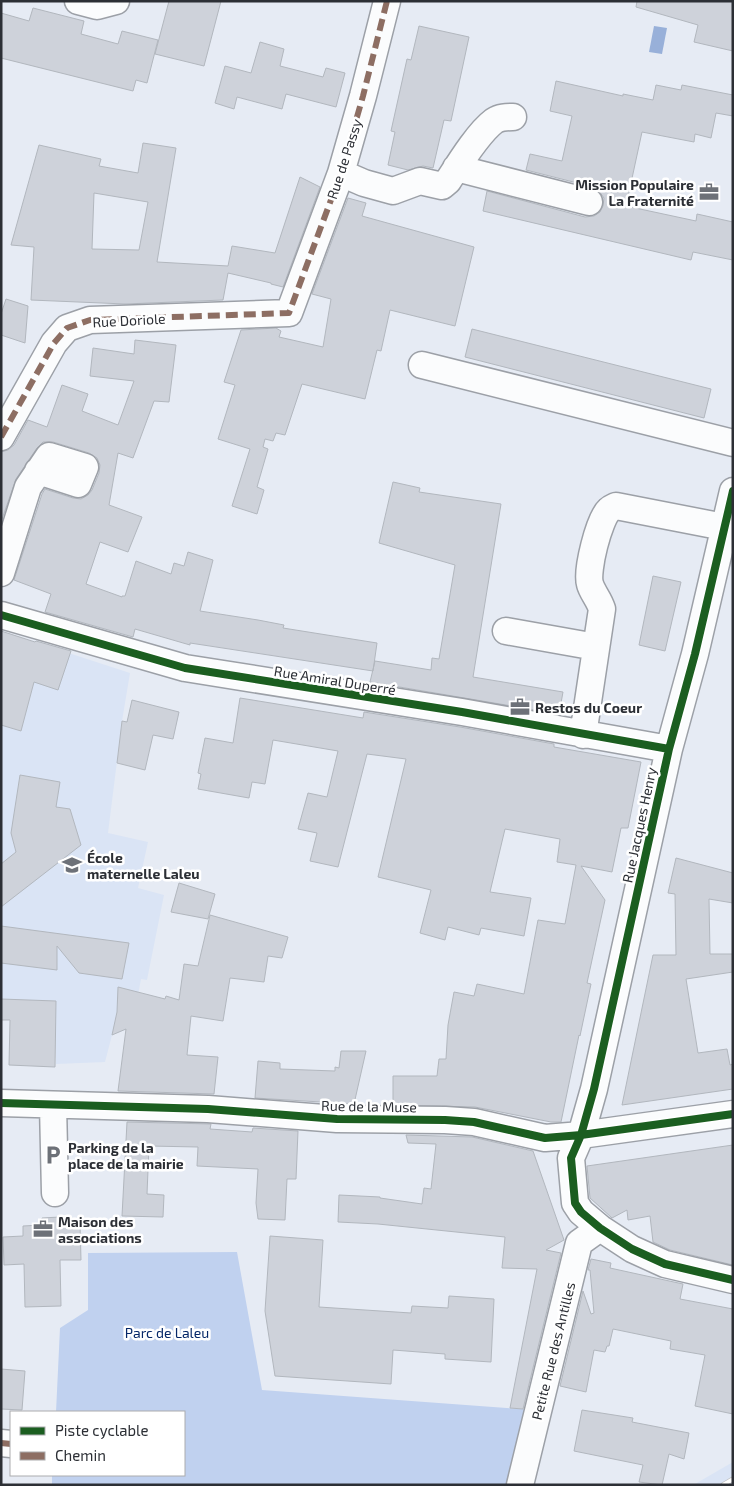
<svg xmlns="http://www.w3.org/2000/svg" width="734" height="1486" viewBox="0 0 734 1486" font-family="'Exo 2',sans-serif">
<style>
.built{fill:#dae4f5}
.green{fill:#c0d1ef}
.water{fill:#98b0d9}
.building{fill:#ced2da;stroke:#b2b7be;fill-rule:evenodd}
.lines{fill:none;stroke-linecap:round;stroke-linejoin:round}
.minor-casing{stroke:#9ca0a7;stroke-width:29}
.minor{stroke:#fbfcfd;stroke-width:26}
.rail-casing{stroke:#c1c2c4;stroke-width:5.5}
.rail{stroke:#fff;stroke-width:4;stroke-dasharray:11;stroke-linecap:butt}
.quiet{stroke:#8d6e63;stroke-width:6;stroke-dasharray:12 6;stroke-linecap:butt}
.cycleway-casing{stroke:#fff;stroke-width:11}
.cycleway{stroke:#1b5e20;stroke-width:8}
.labels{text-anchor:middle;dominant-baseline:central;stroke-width:5;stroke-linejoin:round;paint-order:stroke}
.street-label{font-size:14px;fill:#2c2f35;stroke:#fff}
.poi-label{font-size:14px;font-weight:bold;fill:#2c2f35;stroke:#fff;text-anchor:start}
.park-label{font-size:14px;fill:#052768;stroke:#fff}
</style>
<rect width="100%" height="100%" fill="#e6ebf4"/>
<path class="built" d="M1,631L130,673L122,721L108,833L148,842L138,888L164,895L147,980L141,979L132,1027L112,1035L105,1062L56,1064V1036L1,999Z
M733,1462V1485H693L695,1484Z"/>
<path class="green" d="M237,1252L262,1390L534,1410L514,1485H52V1475H184V1412H56L60,1328L88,1310V1253Z"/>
<path class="water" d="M654,26L667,28L662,54L649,52Z"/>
<path class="building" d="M169,1H221L204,66L155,54Z
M637,1H733V51L694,42L698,25L636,7Z
M33,8L84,21L81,34L118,44L122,31L158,40L147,83L136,80L133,91L1,58V13L29,21Z
M419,26L469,37L451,121L444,120L433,168L423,166L408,170L388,165L395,132L391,131L407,59L411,60Z
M260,42L284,49L280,66L323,77L326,68L345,73L336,107L286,94L282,109L237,97L234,109L215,103L225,66L251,73Z
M556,81L623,96V94L653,100L656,85L681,90L682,85L733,95V116L716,113L711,138L695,134L694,142L642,132L626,206L696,221L697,214L733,222V260L693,252L691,260L483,211L487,191L585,217L594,216L600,212L603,206L604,198L599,191L593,187L526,170L530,154L562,161L572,116L550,111Z
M143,143L176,148L157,262L228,266L232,246L275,253L300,177L320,187L283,287L271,284V283L228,273L223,300L125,304L31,300L34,247L11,245L39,145L101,159L99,166L138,173ZM94,193L148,202L139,250L92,249Z
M348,198L366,203L362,216L474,247L455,326L390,310L381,351L377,350L365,399L302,384L285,435L276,433L273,441L265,439L263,447L268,449L257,487L264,490L257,514L232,506L250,449L218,439L235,385L224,382L241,330L276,328L281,331L279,337L323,347L331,299L312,294Z
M6,299L28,306L25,343L1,335V314Z
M472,329L711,389L704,418L465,357Z
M135,340L176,345L169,402L154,401L133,458L118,453L109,505L142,517L128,552L100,542L86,584L122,597V596H125L136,561L171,574L174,563L184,566L188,552L213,560L200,611L258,620L284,625L283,628L377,643L373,671L190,643V645L135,629L133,637L45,612L51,594L14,580L42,494L45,489L73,498L81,499L88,495L92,490L99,473L100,465L97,458L89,453L53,442H43L37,448L16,479L1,522V452L8,450L14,445L28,420L47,427L62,385L88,394L82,411L118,425L134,381L90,376L93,348L134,354Z
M393,482L420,488L419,492L501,504L473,677L563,692L559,714L370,682L375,661L431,670L432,658L439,659L455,565L379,543Z
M653,576L681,582L665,651L639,645Z
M1,631L35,642L36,641L71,651L58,690L34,682L21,731L1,725Z
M240,698L363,718L364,712L460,727L554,744V747L641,762L628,828H621L612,872L581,866L605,900L587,983L591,984L580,1036L579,1035L561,1122H551L475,1107L393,1105V1076H437L439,1059H446L448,1025L454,992L474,996L477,984L524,994L538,920L565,924L576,865L557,862L560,839L505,829L490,892L531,898L524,936L481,928L479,935L448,927L445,940L420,933L431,890L378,877L406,759L367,754L338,867L310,861L317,833L298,829L308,793L327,797L338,751L273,740L265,784L252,782L249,798L198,789L201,774L198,773L205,738L233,743Z
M132,700L179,712L173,739L153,735L145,770L117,763L122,721L127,722Z
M20,775L60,782L56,807L70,809L81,845L1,907V864L16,852L11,833Z
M676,858L733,873V903L709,899L710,954H733V972L686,979L698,1053L727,1049L730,1065L733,1064V1089L622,1105L653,955H676L675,894L668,893Z
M179,883L215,894L208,919L171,912Z
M210,915L288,937L282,958L268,956L264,982L230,978L223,1021L191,1016L187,1055L218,1057L214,1094L118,1091L126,1029L112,1035L117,1012L118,987L165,999L166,996L179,1000L184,964L198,966Z
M1,926L129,943L122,979L79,973L57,946V970L1,963Z
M1,999L56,1001L55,1067L9,1065L10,1020H1Z
M341,1051H366L354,1104L255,1098L258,1061L280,1063V1069L335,1071V1067L339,1068Z
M127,1122L211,1124L210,1129L252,1132L253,1128L298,1131L296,1179H287L285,1220L258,1219L256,1203L258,1169L197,1166L198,1147L149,1146L147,1194L164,1195L163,1217L122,1216Z
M406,1135L472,1137L533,1151L564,1240L546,1250L561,1253L523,1409L510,1408L537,1269L502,1268L505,1237L378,1224L338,1222L339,1195L380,1197V1198L422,1204L424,1188L431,1189L436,1144L408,1143Z
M733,1145V1265L670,1250L653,1242L650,1216L628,1220L627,1210L612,1218L590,1198L587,1166Z
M60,1217L61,1225L80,1224L81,1260H60L61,1306L25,1307L24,1264L4,1265L3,1237L23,1236V1226L42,1225V1218Z
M270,1236L323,1240L319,1307L411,1313L412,1306L448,1308L449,1296L494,1299L491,1362L445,1359V1354L393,1350L391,1384L275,1376L265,1311Z
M591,1259L611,1263L610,1268L683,1284L680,1299L733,1309V1414L695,1406L705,1355L670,1349L671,1341L613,1329L609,1346H607L605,1352L594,1350L586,1392L560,1386L583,1291L591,1314L594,1313L590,1270H588Z
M1,1369L25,1371L22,1410L1,1409Z
M582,1410L633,1418L632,1422L689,1433L684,1459L669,1454L662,1485L639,1482L643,1465L574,1451Z"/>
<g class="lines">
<defs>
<path id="minor" d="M78,1L97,6L116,1
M456,168L589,202
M341,173L364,183L393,191L420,181L442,186L448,181C459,164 478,133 494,121C500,117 506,117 513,117
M422,365L733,443
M1,437L54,343L67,328L90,320L289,313L341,173L363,96L387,1
M733,491L695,654L669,749L594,1089L581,1135L571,1158L575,1203L581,1212L600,1228L632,1249L665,1264L733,1280
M1,573L28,487L49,456L85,467L78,484L38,471
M1,615L185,668L462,712L669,749
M506,631L596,647
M583,735L602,609C599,599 592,592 590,584C586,571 599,519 609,510C611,508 614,507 616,506L724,527
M1,1103L208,1109L337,1119L445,1120L474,1122L545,1138L581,1135L733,1114
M53,1105L55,1193
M1,1443L11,1444
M520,1485L579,1243L600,1228"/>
</defs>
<use href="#minor" class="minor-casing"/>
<use href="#minor" class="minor"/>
<defs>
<path id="rail" d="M723,1485L733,1479"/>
</defs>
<use href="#rail" class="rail-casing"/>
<use href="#rail" class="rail"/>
<path class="quiet" d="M1,437L54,343L67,328L90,320L289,313L341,173L363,96L387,1
M1,1443L11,1444"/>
<defs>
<path id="cycleway" d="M733,491L695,654L669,749L594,1089L581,1135L571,1158L575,1203L581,1212L600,1228L632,1249L665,1264L733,1280
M1,615L185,668L462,712L669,749
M1,1103L208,1109L337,1119L445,1120L474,1122L545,1138L581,1135L733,1114"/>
</defs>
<use href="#cycleway" class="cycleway-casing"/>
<use href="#cycleway" class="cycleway"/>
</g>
<defs>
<symbol id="office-bare" viewBox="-9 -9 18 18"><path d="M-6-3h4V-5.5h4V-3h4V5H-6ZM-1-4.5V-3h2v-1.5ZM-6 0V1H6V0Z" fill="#6d7178" stroke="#fff" stroke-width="2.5" paint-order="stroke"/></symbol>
<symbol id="school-bare" viewBox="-9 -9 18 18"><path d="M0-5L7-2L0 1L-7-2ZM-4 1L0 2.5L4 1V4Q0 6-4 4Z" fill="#6d7178" stroke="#fff" stroke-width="2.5" paint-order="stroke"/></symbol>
<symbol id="parking-bare" viewBox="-9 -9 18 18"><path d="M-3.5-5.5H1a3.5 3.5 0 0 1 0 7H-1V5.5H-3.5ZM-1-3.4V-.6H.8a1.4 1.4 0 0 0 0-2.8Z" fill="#6d7178" stroke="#fff" stroke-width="2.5" paint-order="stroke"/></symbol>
</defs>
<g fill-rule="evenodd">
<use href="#office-bare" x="695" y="178" width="28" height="28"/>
<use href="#office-bare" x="506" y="693" width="28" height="28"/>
<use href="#school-bare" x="58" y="851" width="28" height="28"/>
<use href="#parking-bare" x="39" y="1141" width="28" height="28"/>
<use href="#office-bare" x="29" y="1215" width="28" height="28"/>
</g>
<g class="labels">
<g class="street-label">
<text transform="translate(344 159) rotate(-72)">Rue de Passy</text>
<text transform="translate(129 320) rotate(-3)">Rue Doriole</text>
<text transform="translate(335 680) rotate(9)">Rue Amiral Duperré</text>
<text transform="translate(639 825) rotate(-78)">Rue Jacques Henry</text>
<text transform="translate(369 1106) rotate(1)">Rue de la Muse</text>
<text transform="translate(553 1351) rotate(-76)">Petite Rue des Antilles</text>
</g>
<g class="poi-label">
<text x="694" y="184" text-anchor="end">Mission Populaire<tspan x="694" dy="16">La Fraternité</tspan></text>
<text x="535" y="707">Restos du Coeur</text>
<text x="87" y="857">École<tspan x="87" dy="16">maternelle Laleu</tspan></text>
<text x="68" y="1147">Parking de la<tspan x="68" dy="16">place de la mairie</tspan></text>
<text x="58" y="1221">Maison des<tspan x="58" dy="16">associations</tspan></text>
</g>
<g class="park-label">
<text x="167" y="1332">Parc de Laleu</text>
</g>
</g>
<rect width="734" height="1486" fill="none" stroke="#2c2f35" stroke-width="5"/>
<rect x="10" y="1411" width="175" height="65" fill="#ffffff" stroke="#abacae"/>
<rect x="20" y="1427" width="25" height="8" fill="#1b5e20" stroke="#abacae"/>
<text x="55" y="1436" font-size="15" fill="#2c2f35">Piste cyclable</text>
<rect x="20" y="1452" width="25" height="8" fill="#8d6e63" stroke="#abacae"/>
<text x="55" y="1461" font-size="15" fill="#2c2f35">Chemin</text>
</svg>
